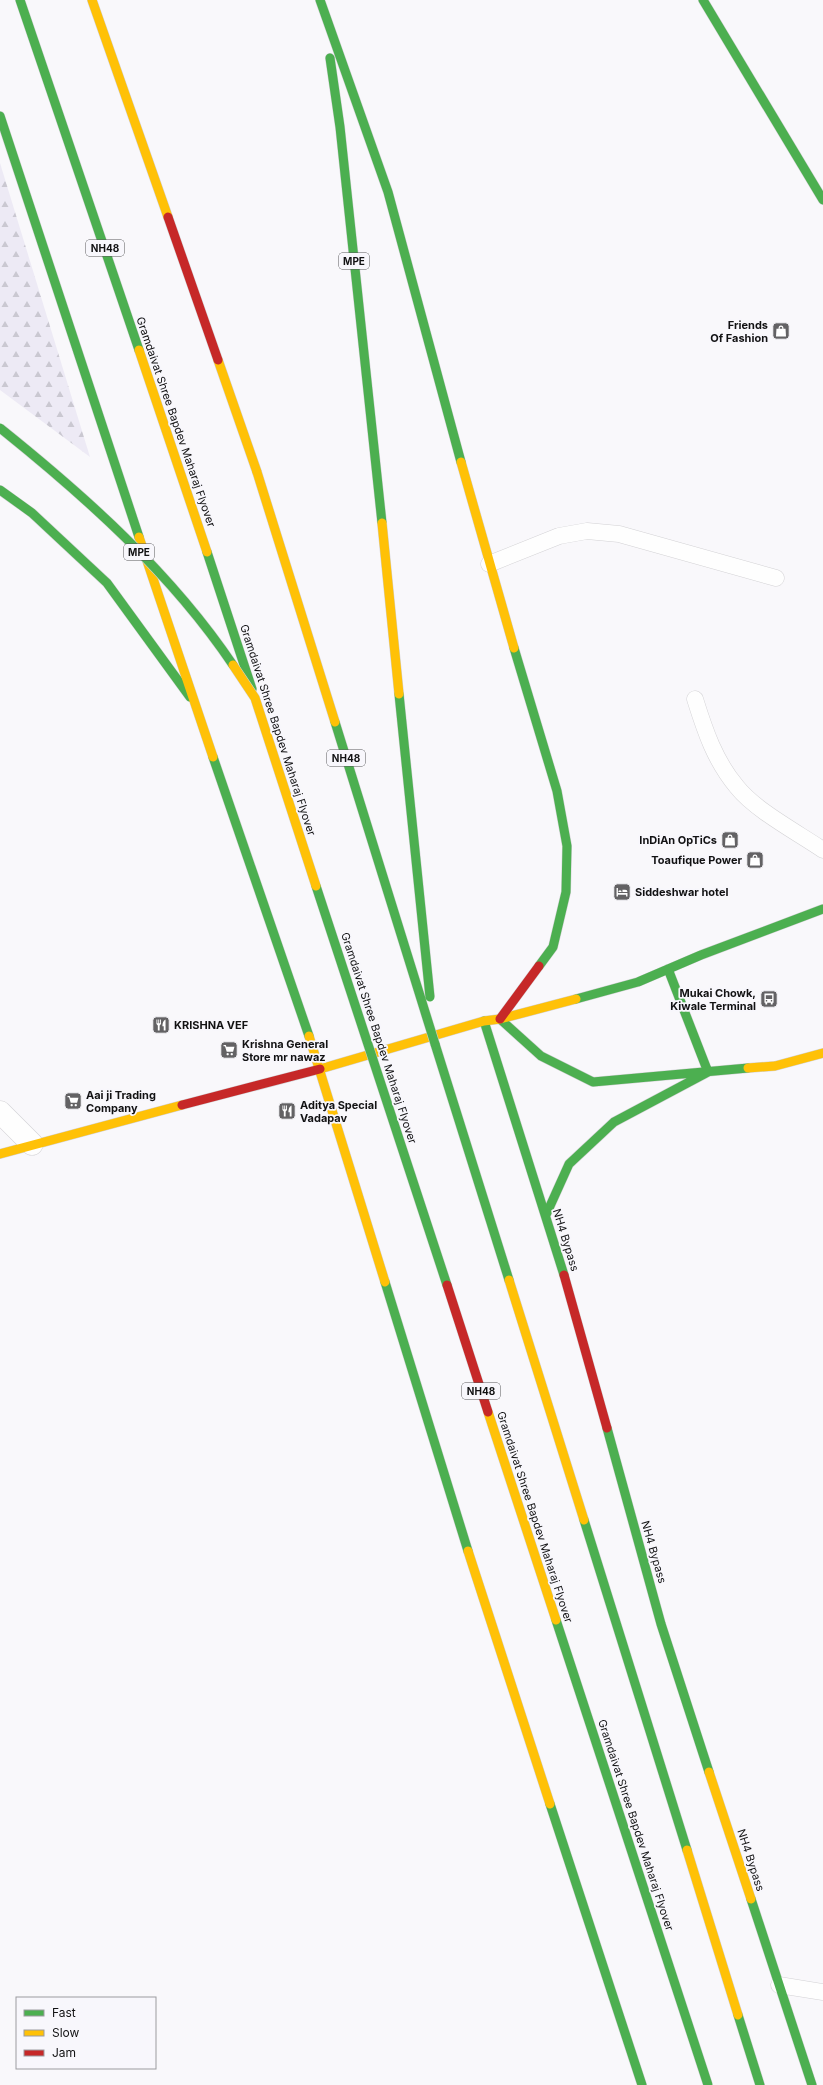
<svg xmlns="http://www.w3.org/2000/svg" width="823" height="2085" viewBox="0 0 823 2085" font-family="Inter,sans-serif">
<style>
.forest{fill:url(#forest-firs)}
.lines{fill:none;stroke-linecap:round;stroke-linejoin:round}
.lane-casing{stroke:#d3d2d5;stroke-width:17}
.street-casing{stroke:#d3d2d5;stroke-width:23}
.fast-casing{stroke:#d3d2d5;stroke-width:10}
.slow-casing{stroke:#d3d2d5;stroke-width:10}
.jam-casing{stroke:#d3d2d5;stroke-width:10}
.lane{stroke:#fefefe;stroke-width:16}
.street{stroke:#fefefe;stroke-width:22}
.fast{stroke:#4caf50;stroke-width:9}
.slow{stroke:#ffc107;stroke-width:9}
.jam{stroke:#c62828;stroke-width:9}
.fast-bridge-casing{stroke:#d3d2d5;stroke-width:10;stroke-linecap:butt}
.slow-bridge-casing{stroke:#d3d2d5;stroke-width:10;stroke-linecap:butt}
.jam-bridge-casing{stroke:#d3d2d5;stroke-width:10;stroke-linecap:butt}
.fast-bridge{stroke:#4caf50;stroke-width:9}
.slow-bridge{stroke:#ffc107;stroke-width:9}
.jam-bridge{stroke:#c62828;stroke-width:9}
.labels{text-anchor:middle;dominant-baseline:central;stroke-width:3.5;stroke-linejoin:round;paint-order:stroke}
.shield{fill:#f8f7fc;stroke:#575759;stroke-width:1}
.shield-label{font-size:10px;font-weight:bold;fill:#121213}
.poi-label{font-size:11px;font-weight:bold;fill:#121213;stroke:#f8f7fc;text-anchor:start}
.street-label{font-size:11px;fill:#121213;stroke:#f8f7fc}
</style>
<defs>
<pattern id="forest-firs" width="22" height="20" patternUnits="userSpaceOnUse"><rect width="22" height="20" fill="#edeaf5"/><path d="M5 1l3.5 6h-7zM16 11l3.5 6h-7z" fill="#cac8d1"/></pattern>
</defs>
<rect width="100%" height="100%" fill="#f9f8fb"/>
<path class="forest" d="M0,163L90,457L0,390Z"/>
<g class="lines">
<defs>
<path id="lane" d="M489,564L559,536L587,531L619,534L776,578
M695,699C705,731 715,761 737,787C755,810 798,833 823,850
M779,1985L823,1992"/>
<path id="street" d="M0,1112L32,1144"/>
<path id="fast" d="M20,0L139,350
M320,0L388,192L461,462
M703,0L823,200
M330,58L340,127L382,523
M0,116L139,537
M0,490L32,513L107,583L190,697
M207,552L252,689
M514,648L557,791L567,846L566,892L553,947L539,966
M213,757L309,1036
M576,999L638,982L701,955L823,909
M500,1019L541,1056L593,1082L748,1068
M484,1021L564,1275
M435,1044L509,1280
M546,1215L569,1164L614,1122L708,1072L668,969
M385,1282L468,1551
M607,1428L661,1624L709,1772
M584,1520L687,1850
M550,1804L642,2085
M751,1899L812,2085
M738,2015L760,2085"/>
<path id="slow" d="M92,0L168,217
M139,350L207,552
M218,360L257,472
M461,462L514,648
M139,537L213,757
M309,1036L385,1282
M748,1068L775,1066L823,1053
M320,1069L484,1021L500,1019L576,999
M0,1154L182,1105
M509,1280L584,1520
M468,1551L550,1804
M709,1772L751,1899
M687,1850L738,2015"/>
<path id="jam" d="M168,217L218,360
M500,1019L539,966
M182,1105L320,1069
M564,1275L607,1428"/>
</defs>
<use href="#lane" class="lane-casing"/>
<use href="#street" class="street-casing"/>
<use href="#fast" class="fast-casing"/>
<use href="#slow" class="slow-casing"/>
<use href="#jam" class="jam-casing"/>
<use href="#lane" class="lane"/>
<use href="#street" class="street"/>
<use href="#fast" class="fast"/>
<use href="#slow" class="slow"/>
<use href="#jam" class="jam"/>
<defs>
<path id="fast-bridge" d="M0,428C86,497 171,573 233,665
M399,694L430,997
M335,722L435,1044
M316,886L447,1285
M556,1620L708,2085"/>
<path id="slow-bridge" d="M257,472L335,722
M382,523L399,694
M233,665L255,698L316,886
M488,1412L556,1620"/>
<path id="jam-bridge" d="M447,1285L488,1412"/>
</defs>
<use href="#fast-bridge" class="fast-bridge-casing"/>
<use href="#slow-bridge" class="slow-bridge-casing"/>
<use href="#jam-bridge" class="jam-bridge-casing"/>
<use href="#fast-bridge" class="fast-bridge"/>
<use href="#slow-bridge" class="slow-bridge"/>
<use href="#jam-bridge" class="jam-bridge"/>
</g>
<defs>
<symbol id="shop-square" viewBox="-11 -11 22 22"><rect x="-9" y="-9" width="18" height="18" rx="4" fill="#636264" stroke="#f8f7fc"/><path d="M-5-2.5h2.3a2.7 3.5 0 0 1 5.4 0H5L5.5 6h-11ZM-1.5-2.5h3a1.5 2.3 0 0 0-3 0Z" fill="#fff"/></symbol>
<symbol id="hotel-square" viewBox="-11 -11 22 22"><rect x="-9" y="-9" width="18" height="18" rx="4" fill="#636264" stroke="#f8f7fc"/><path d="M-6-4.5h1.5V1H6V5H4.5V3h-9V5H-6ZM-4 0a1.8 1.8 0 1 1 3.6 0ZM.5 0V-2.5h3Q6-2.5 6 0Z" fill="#fff"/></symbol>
<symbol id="bus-square" viewBox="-11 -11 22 22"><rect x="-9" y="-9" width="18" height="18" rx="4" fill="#636264" stroke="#f8f7fc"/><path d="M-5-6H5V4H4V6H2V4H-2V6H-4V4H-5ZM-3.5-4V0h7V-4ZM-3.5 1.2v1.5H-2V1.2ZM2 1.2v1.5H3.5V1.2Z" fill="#fff"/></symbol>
<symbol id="restaurant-square" viewBox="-11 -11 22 22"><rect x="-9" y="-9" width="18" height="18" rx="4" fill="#636264" stroke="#f8f7fc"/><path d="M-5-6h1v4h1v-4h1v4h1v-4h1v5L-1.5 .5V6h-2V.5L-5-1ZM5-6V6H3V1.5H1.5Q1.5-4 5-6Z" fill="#fff"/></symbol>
<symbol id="supermarket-square" viewBox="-11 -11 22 22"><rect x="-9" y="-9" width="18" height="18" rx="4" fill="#636264" stroke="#f8f7fc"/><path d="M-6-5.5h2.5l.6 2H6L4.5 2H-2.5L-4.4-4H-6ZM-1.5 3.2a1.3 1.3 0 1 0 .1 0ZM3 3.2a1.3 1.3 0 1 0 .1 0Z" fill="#fff"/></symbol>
</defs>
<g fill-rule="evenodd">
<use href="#shop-square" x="771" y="321" width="20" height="20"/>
<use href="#shop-square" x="720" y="830" width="20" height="20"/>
<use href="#shop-square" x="745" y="850" width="20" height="20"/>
<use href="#hotel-square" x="612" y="882" width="20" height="20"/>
<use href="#bus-square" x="759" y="989" width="20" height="20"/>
<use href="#restaurant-square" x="151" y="1015" width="20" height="20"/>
<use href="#supermarket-square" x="219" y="1040" width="20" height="20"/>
<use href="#supermarket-square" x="63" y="1091" width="20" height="20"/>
<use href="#restaurant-square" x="277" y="1101" width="20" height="20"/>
</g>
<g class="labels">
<g class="shield">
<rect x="86" y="240" width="38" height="16" rx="3"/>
<rect x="339" y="253" width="30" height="16" rx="3"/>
<rect x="124" y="544" width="30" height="16" rx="3"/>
<rect x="327" y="750" width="38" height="16" rx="3"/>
<rect x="462" y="1383" width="38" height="16" rx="3"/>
</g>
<g class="shield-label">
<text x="105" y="248">NH48</text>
<text x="354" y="261">MPE</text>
<text x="139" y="552">MPE</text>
<text x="346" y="758">NH48</text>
<text x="481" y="1391">NH48</text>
</g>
<g class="poi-label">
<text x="768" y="325" text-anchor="end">Friends<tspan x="768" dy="13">Of Fashion</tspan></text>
<text x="717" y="840" text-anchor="end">InDiAn OpTiCs</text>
<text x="742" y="860" text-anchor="end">Toaufique Power</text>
<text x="635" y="892">Siddeshwar hotel</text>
<text x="756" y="993" text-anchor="end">Mukai Chowk,<tspan x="756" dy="13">Kiwale Terminal</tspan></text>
<text x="174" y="1025">KRISHNA VEF</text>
<text x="242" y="1044">Krishna General<tspan x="242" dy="13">Store mr nawaz</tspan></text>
<text x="86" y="1095">Aai ji Trading<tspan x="86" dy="13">Company</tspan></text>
<text x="300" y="1105">Aditya Special<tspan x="300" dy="13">Vadapav</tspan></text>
</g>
<g class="street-label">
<text transform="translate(176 422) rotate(71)">Gramdaivat Shree Bapdev Maharaj Flyover</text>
<text transform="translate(278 730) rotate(72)">Gramdaivat Shree Bapdev Maharaj Flyover</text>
<text transform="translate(379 1038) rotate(72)">Gramdaivat Shree Bapdev Maharaj Flyover</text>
<text transform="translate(566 1240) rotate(73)">NH4 Bypass</text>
<text transform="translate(535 1517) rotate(72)">Gramdaivat Shree Bapdev Maharaj Flyover</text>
<text transform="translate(654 1552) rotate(74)">NH4 Bypass</text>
<text transform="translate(636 1825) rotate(72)">Gramdaivat Shree Bapdev Maharaj Flyover</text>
<text transform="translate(751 1860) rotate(72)">NH4 Bypass</text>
</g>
</g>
<rect x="16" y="1997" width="140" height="72" fill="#f8f7fc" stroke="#9c9b9f"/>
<rect x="24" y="2010" width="20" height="6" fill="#4caf50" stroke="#9c9b9f"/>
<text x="52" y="2017" font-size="12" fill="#121213">Fast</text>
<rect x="24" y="2030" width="20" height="6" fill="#ffc107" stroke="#9c9b9f"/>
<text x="52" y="2037" font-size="12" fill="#121213">Slow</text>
<rect x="24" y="2050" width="20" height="6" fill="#c62828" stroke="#9c9b9f"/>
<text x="52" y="2057" font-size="12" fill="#121213">Jam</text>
</svg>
